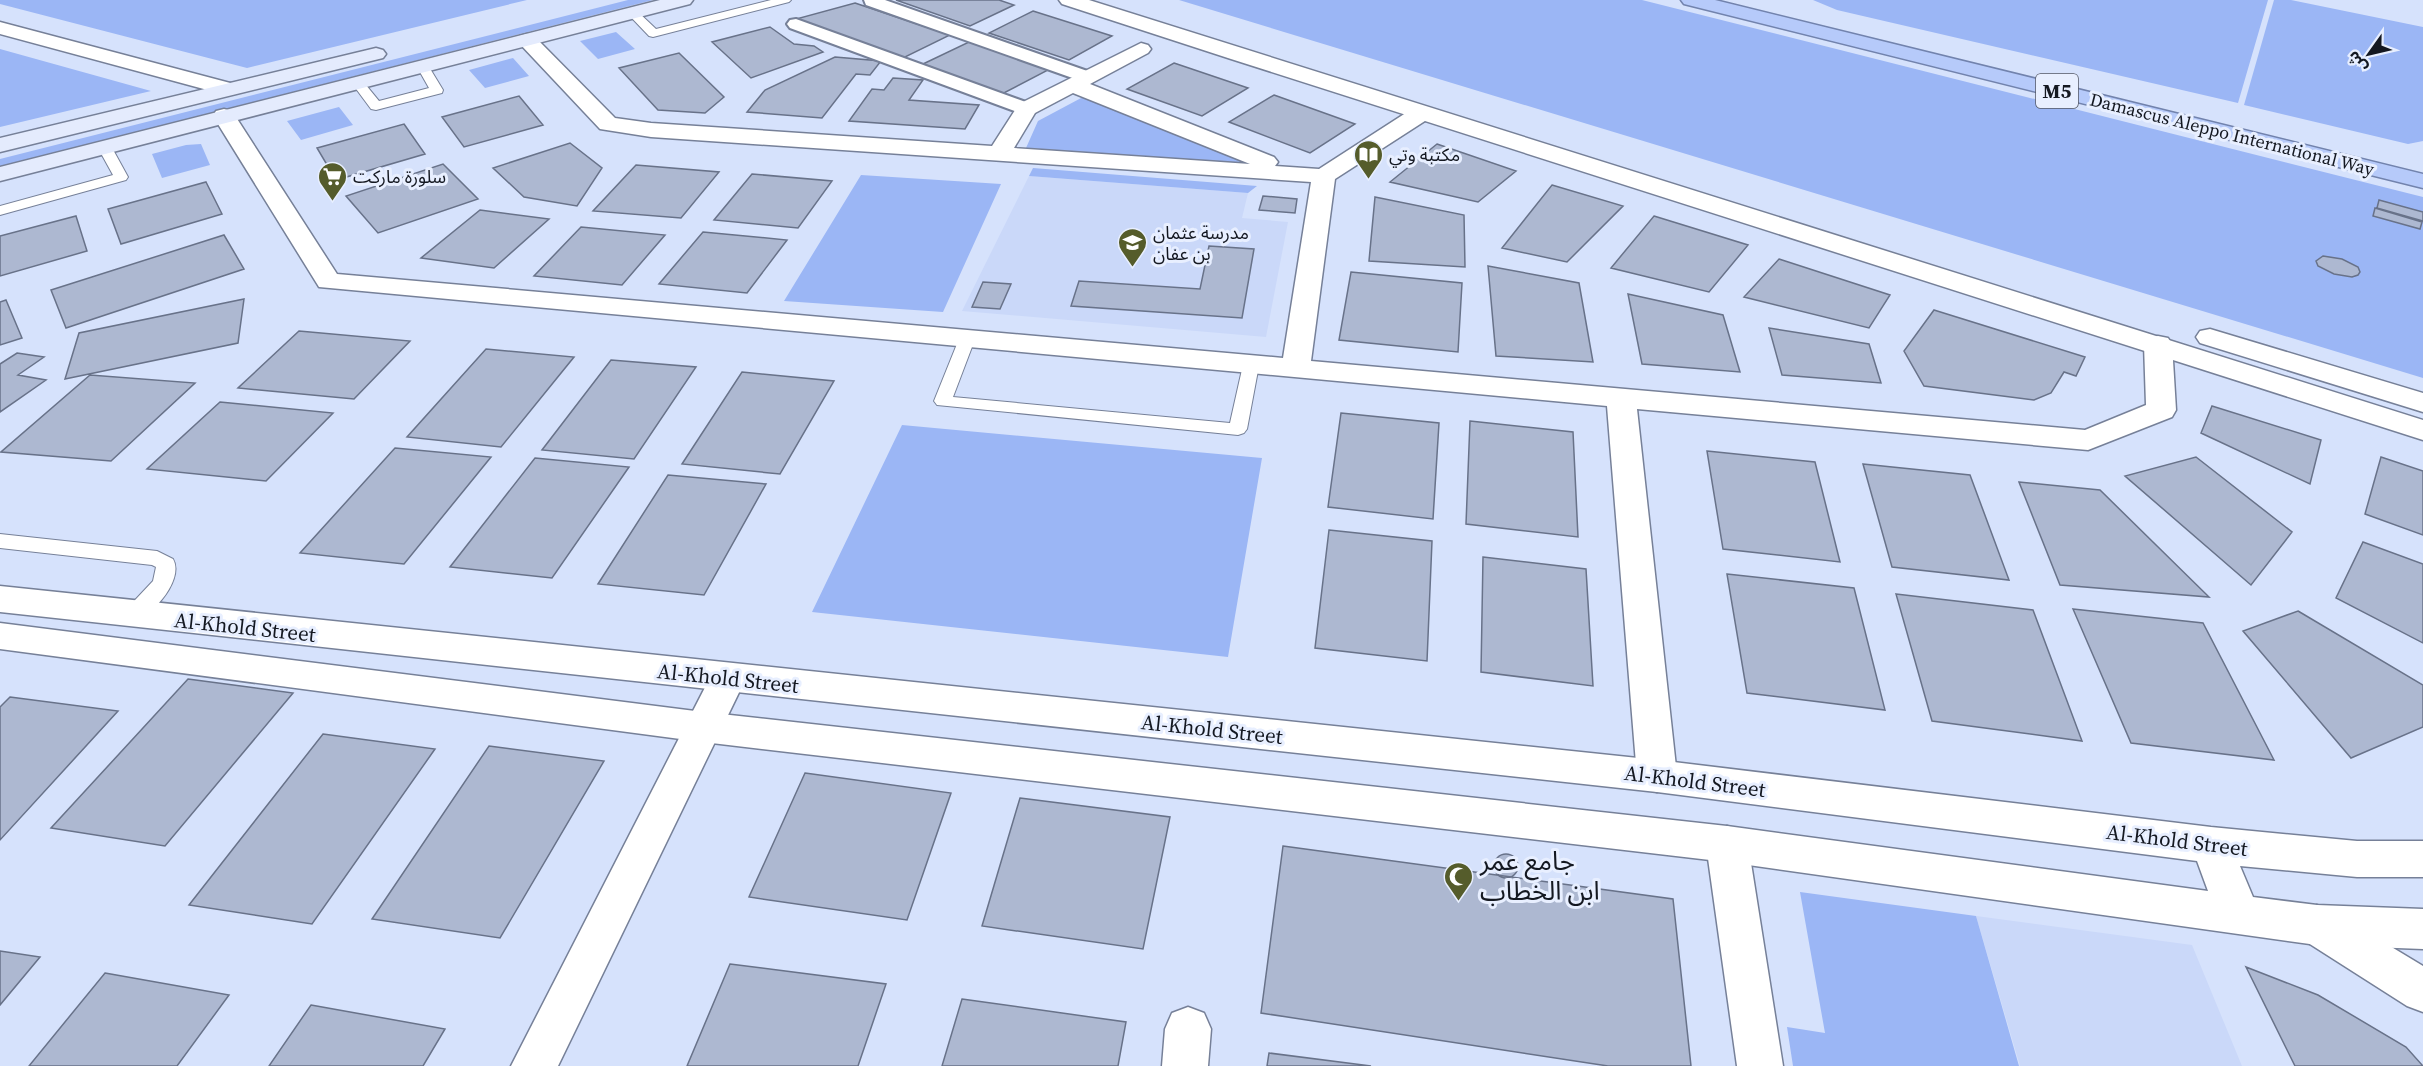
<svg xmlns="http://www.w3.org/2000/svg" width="2423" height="1066" viewBox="0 0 2423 1066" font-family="'Source Serif 4','Noto Sans Arabic',serif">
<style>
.built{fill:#cad8f9}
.green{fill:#9bb6f5}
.building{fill:#adb8d1;stroke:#687289;stroke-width:1.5}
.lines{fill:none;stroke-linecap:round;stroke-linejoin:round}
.service-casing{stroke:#768098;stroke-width:2}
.pedestrian-casing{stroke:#768098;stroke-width:4}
.minor-casing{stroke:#768098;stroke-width:3}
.tertiary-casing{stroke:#768098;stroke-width:3}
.secondary-casing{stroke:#768098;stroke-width:3}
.trunk-casing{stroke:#7283ad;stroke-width:3}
.service{fill:#fff;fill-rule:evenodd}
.pedestrian{fill:#fff;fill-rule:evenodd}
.minor{fill:#fff;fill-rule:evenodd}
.tertiary{fill:#fff;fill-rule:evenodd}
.secondary{fill:#e4ebfd;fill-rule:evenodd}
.trunk{fill:#b6cafa;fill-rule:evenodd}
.labels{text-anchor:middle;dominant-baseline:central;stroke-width:6;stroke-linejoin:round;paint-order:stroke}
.far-street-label{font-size:18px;fill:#141821;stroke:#e8efff}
.far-poi-label{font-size:18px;fill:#141821;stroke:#e8efff;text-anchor:start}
.shield{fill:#e8efff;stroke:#545864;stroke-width:1.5}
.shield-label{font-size:20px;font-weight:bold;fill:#141821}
.street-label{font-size:21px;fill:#141821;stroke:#e8efff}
.near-poi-label{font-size:26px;fill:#141821;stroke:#e8efff;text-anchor:start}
</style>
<rect width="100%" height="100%" fill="#d6e2fc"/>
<path class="built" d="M1029,176L1248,193L1242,218L1288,222L1266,337L962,311Z
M1976,916L2192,945L2242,1066H2020Z"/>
<path class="green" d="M0,0H527L247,68L0,4Z
M628,0H653L0,167V159Z
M1179,0H1642L2423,197V378Z
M1813,0H2268L2238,103L1837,10Z
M2274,0H2291L2423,27V141L2408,144L2244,105Z
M616,32L635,49L598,59L580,41Z
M0,49L151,91L0,127Z
M513,58L529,76L485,88L469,70Z
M1083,97L1265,165L1026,148L1038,121Z
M339,107L353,125L301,140L287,121Z
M201,144L210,165L162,178L152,154L186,145Z
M1033,168L1257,186L1248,193L1029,176Z
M861,175L1001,184L943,312L784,301Z
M902,425L1262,458L1228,657L812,612Z
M1800,892L1976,916L2019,1066H1793L1787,1027L1825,1033Z"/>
<path class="building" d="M896,0H999L1014,5L970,26Z
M855,3L950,35L901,59L796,19Z
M1033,11L1112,36L1069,60L989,33Z
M770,27L794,44L814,46L823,52L751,78L712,42Z
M971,41L1050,69L1002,94L923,64Z
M679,53L724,97L705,113L658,110L619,68Z
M835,57L881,61L870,75L856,74L822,118L747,112L765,90Z
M1174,63L1248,88L1202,116L1127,89Z
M893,78L923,80L909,100L979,105L965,129L849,121L872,89L884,90Z
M1274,95L1355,124L1310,153L1229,122Z
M519,96L543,125L464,147L442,117Z
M404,124L425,154L336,180L317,148Z
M570,143L602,168L577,206L524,197L493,168Z
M1437,144L1516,171L1478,202L1390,182Z
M443,164L478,199L378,233L346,196Z
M636,165L719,172L681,218L593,211Z
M752,174L832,181L798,228L714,220Z
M206,182L222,214L121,244L108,209Z
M1552,185L1623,206L1567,262L1502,248Z
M1263,196L1297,199L1295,213L1259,210Z
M1375,197L1464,215L1465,267L1369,261Z
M2379,200L2423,212V221L2377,208Z
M2375,208L2422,222L2420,229L2373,216Z
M480,210L549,219L494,268L421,258Z
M76,216L87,251L0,276V236Z
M1654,216L1748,245L1709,292L1611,268Z
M581,227L665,235L622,285L534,276Z
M703,232L787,240L747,293L659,284Z
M224,235L244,269L66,328L51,290Z
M1209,246L1254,249L1242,318L1071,306L1079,281L1200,289Z
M2323,256L2342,259L2358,267L2360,272L2358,275L2352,277L2334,274L2318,266L2316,261Z
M1779,259L1890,295L1869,328L1744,297Z
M1488,266L1579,283L1593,362L1496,356Z
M1351,272L1462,283L1458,352L1339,340Z
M983,282L1011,284L1000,309L972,307Z
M1628,294L1723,315L1740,372L1642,364Z
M244,299L238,343L65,379L79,333Z
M6,300L22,338L0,345V302Z
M1934,310L2085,357L2076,376L2064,372L2051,393L2034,400L1924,386L1904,351Z
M1769,328L1869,344L1881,383L1782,375Z
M299,331L410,341L354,399L238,388Z
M486,349L574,357L501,447L407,437Z
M17,353L44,357L18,375L46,380L0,412V364Z
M611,360L696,367L634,459L542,450Z
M742,372L834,381L780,474L682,464Z
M90,375L195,383L111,461L1,452Z
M220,402L333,413L266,481L147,469Z
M2212,406L2321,440L2310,484L2201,433Z
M1341,413L1439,423L1433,519L1328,507Z
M1470,421L1573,432L1578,537L1466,524Z
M395,448L491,457L404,564L300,553Z
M1707,451L1815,462L1840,562L1723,549Z
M2196,457L2292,532L2251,585L2125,476Z
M2381,457L2423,471V535L2365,514Z
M535,458L629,467L552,578L450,567Z
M1863,464L1970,475L2009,580L1892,567Z
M668,475L766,484L704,595L598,584Z
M2019,482L2100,490L2209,597L2060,585Z
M1329,530L1432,541L1427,661L1315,648Z
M2363,542L2423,564V643L2336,598Z
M1483,557L1586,569L1593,686L1481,672Z
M1727,574L1854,588L1885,710L1747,693Z
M1896,594L2033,610L2082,741L1932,721Z
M2073,609L2203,623L2274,760L2131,743Z
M2298,611L2423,685V727L2351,758L2243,631Z
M188,679L293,693L165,846L51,828Z
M10,697L118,711L0,840V707Z
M323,734L435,749L312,924L189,905Z
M489,746L604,761L500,938L372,919Z
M805,773L951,793L907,920L749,897Z
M1020,798L1170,817L1143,949L982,926Z
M1283,846L1673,899L1691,1066H1608L1261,1013Z
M1494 866a12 12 0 1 1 24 0a12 12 0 1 1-24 0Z
M0,951L40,957L0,1005Z
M730,964L886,984L858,1066H687Z
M2246,967L2318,995L2406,1047L2423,1066H2295Z
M105,973L229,995L177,1066H29Z
M962,999L1126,1022L1118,1066H942Z
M311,1005L445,1029L423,1066H269Z
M1269,1053L1371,1066H1267Z"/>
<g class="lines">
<defs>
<path id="service" d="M771,0H791L789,2L653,37L649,36L627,13L629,11H637L656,29Z
M422,61L426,62L443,90L442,93L376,110L371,109L351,82L357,78L361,79L379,101L429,88L416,65Z
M104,142L111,146L128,177L126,180L0,215V206L113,175L97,146Z
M967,334L975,339L953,397L1230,423L1243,365L1245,361H1257L1259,365L1247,429L1244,433L1238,435L937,405L934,401L959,339Z
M0,534L157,551L173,559C186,581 145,627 124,620L121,615L153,581L156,567L152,565L0,548Z"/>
<path id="pedestrian" d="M864,0H885L1093,73L1096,77L1093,81H1081L866,5Z
M796,19L1034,105L1037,109L1034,113H1020L790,28L787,24L790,20Z"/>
<path id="minor" d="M0,22L234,84L237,89L234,94L226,95L0,34Z
M527,34L534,36L615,118L651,123L992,146L1019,104L1141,43L1148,45L1151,49L1148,53L1090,84L1274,157L1278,162L1275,166L1319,169L1412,109L1420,107L1428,109L1431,114L1428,119L1335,179L1311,361L2085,430L2146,405L2144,344L2148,338L2158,336L2168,338L2172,344L2176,410L2172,417L2088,450L1637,409L1677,776L1671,787L1657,792L1643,787L1637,776L1607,406L319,287L213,116L216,111L224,109L232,111L337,274L1283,358L1311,182L651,137L600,129L520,44L517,40L520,36ZM1073,93L1250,164L1014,148L1035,113Z
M728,664L741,668L746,678L558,1066H511L715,668Z
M1727,826L1742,831L1748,844L1783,1066H1737L1706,844L1712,831Z
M2317,905L2332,911L2423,966V1012L2407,1006L2302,939L2295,925L2302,911Z
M1188,1007L1204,1013L1211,1029L1208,1066H1162L1165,1029L1172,1013Z"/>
<path id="tertiary" d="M1059,0H1089L2423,420V440L1231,59L1062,4Z
M2210,329L2423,393V412L2200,343L2196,337L2200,331Z
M0,586L1657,760L2211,827L2357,841H2423V877H2357L2240,866L2253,897L2317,905L2423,909V949L2317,945L1727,862L703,742L0,649V623L703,712L1727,826L2208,891L2197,861L1657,792L0,612Z"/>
<path id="secondary" d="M660,0H693L690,4L0,181V167Z
M376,48L383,50L386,54L383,58L0,152V138Z"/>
<path id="trunk" d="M1681,0H1715L2423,174V188L1684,4Z"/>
</defs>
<use href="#service" class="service-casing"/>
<use href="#pedestrian" class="pedestrian-casing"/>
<use href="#minor" class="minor-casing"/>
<use href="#tertiary" class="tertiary-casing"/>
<use href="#secondary" class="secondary-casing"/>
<use href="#trunk" class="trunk-casing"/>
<use href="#service" class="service"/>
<use href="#pedestrian" class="pedestrian"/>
<use href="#minor" class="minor"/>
<use href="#tertiary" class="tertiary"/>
<use href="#secondary" class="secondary"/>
<use href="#trunk" class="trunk"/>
</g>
<defs>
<symbol id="library-pin" viewBox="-11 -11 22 30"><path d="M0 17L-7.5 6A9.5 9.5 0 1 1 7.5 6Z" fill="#555c2b" stroke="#e8efff"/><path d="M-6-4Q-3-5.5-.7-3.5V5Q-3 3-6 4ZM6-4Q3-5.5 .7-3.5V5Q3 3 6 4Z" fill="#fff"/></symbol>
<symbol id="supermarket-pin" viewBox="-11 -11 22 30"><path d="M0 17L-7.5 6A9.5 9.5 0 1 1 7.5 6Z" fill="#555c2b" stroke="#e8efff"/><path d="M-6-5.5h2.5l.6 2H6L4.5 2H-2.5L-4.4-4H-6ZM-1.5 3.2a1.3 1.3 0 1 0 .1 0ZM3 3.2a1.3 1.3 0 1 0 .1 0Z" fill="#fff"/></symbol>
<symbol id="school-pin" viewBox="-11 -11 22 30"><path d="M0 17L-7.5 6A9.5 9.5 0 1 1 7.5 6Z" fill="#555c2b" stroke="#e8efff"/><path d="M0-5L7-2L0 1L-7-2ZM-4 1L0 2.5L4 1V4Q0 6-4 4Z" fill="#fff"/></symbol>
<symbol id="mosque-pin" viewBox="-11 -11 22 30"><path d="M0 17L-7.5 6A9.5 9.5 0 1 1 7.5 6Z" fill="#555c2b" stroke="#e8efff"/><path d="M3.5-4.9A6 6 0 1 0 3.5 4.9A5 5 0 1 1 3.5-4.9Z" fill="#fff"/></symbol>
</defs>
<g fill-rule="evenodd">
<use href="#library-pin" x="1352" y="138" width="33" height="45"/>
<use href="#supermarket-pin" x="316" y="160" width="33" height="45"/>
<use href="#school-pin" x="1116" y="226" width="33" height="45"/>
<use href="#mosque-pin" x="1442" y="860" width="33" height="45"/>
</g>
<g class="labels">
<g class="far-street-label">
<text transform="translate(2232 134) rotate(14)">Damascus Aleppo International Way</text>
</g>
<g class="far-poi-label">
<text x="1389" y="154">مكتبة وتي</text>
<text x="353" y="176">سلورة ماركت</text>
<text x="1153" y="232">مدرسة عثمان<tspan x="1153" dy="21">بن عفان</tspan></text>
</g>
<rect class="shield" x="2036" y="74" width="42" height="34" rx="4.5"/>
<g class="shield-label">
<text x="2057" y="91">M5</text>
</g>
<g class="street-label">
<text transform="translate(245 627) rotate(6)">Al-Khold Street</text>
<text transform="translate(728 678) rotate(6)">Al-Khold Street</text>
<text transform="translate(1212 729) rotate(6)">Al-Khold Street</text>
<text transform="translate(1695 781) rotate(7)">Al-Khold Street</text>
<text transform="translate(2177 840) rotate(7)">Al-Khold Street</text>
</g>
<g class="near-poi-label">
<text x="1480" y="861">جامع عمر<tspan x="1480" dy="30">ابن الخطاب</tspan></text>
</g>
</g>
<g transform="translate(2369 54) rotate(236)" stroke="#e8efff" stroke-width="4.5" paint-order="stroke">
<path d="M0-4.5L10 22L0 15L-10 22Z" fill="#141821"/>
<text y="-9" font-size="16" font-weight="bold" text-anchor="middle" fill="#141821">ش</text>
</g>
</svg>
